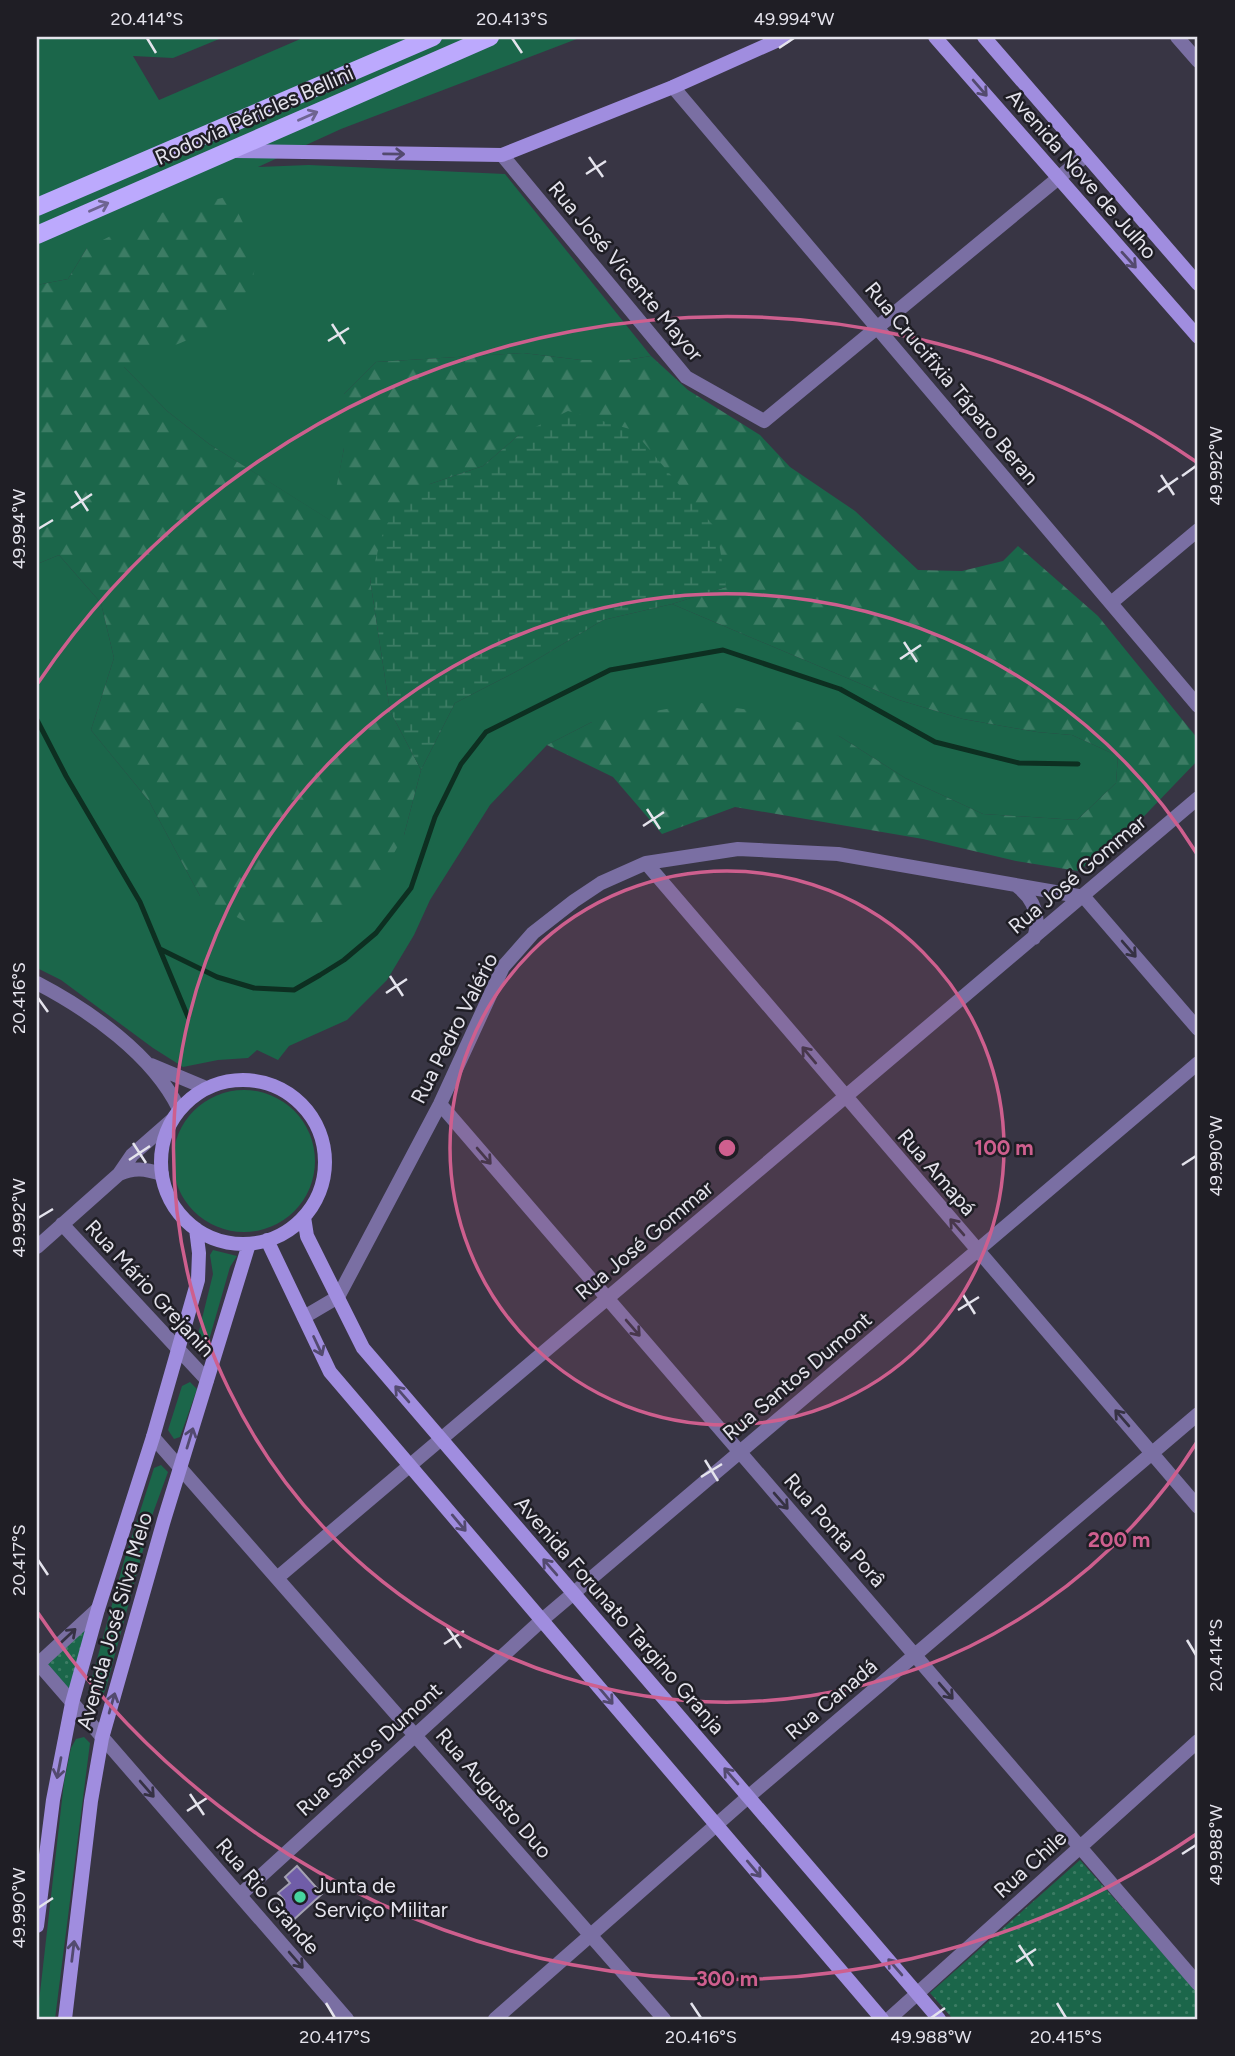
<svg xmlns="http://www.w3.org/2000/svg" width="1235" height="2056" viewBox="0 0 1235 2056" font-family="Figtree,sans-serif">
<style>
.green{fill:#1b664a}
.forest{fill:url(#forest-firs)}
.wetland{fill:url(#wetland-marsh)}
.park{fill:url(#park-dots)}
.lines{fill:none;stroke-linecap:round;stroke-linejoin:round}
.stream{stroke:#0d2f21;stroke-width:5}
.building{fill:#705da8;stroke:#a4a1b3;stroke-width:2}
.street{stroke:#7a6fa3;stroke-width:14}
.secondary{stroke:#a08ddf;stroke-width:14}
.primary{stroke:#bca9fd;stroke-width:18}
.oneway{stroke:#534a6f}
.oneway2{stroke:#6e6491}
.oneway3{stroke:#363244}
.ticks{fill:none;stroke:#e4e3ec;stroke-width:2.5}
.ring{fill:none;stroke:#ce5f8e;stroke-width:3.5}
.poi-dot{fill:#46d49e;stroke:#1f1e25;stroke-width:2.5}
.labels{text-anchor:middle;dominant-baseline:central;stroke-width:5;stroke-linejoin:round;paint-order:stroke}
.street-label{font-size:21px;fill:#e4e3ec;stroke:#1f1e25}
.poi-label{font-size:21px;fill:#e4e3ec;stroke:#1f1e25;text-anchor:start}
.centre{fill:#ce5f8e;stroke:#1f1e25;stroke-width:3.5}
.ring-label{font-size:21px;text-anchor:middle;font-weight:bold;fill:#ce5f8e;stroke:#1f1e25;stroke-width:5;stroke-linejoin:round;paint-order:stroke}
.neatline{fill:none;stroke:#e4e3ec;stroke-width:2.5}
.ticks-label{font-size:18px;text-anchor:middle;fill:#e4e3ec}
</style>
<defs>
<pattern id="forest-firs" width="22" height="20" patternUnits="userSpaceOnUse" patternTransform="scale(1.75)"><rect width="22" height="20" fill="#1b664a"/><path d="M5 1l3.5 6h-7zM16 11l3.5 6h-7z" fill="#3c7c64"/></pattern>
<pattern id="wetland-marsh" width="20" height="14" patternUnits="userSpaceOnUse" patternTransform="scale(1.75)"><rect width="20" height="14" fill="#1b664a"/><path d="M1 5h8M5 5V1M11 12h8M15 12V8" fill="none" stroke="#3c7c64"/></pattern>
<pattern id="park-dots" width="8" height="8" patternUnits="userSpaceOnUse" patternTransform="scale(1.75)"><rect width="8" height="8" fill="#1b664a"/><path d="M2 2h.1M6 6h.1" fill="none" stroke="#3c7c64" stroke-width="1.8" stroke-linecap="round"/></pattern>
</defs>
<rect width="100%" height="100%" fill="#383544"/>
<path class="green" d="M37,37H224L173,58L133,56L159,100L305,37H582L341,129L258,167L309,165L505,174L651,356L626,360H581L523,353L376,362L344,394V448L331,521L209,444L167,411L124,367L87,248L68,279L37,285Z
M59,555L101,603L114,658L91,730L149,801L200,896L404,835L421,770L455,703L519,670L603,620L672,604L899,700L963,719L1037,732L1072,735L1118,756L1116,783L1077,820L983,814L905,778L839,736L592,722L547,745L490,805L430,900L414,935L387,980L347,1020L289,1046L278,1060L257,1050L248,1058L218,1060L183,1067L153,1048L61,980L37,968V564Z
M173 1161a71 71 0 1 1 142 0a71 71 0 1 1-142 0Z
M213,1250L237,1256L230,1267L207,1347L201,1350L196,1343L213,1274L210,1255Z
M190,1382L197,1389L180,1437L174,1439L168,1430L182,1386Z
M161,1465L168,1472L153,1513L106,1688L99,1704L90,1700L88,1692L124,1561L154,1468Z
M84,1737L90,1743L55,2019H37L64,1782L71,1748L76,1739Z"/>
<path class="forest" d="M230,196L258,254L253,277L232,321L124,367L167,411L209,444L330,520L344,448V394L376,362L523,353L581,360H626L651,356L688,390L760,435L790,467L855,511L918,570L962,571L1003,561L1018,546L1098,616L1198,739V760L1124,837L1078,871L1016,861L923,839L735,807L662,834L613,777L547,745L592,722L701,703L771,713L839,736L905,778L983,814L1077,820L1116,783L1118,756L1072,735L1037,732L963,719L899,700L672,604L726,587L519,435L483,466L430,484L370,579L390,711L421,770L404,835L377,884L322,922L288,929L242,920L200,896L149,801L91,730L114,658L101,603L59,555L37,564V285L68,279L87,248L152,215Z"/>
<path class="wetland" d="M568,411L633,430L717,530L726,587L672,604L603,620L519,670L455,703L421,770L390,711L370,579L384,529L402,500L430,484L483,466L519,435Z"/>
<path class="park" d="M90,1621L70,1694L44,1664Z
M1080,1860L1198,1993V2019H953L930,1993Z"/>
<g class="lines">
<path class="stream" d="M37,720L66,776L140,902L188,1017
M160,949L217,977L254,988L294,990L320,975L344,960L376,933L411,888L435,817L461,764L486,732L610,670L723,650L840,689L935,742L1019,763L1078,764"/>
</g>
<path class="building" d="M297,1866L322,1894L290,1923L277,1907L284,1900L278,1893L290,1883L285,1877Z"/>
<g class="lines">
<path class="street" d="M1177,37L1198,61
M673,87L1198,706
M502,155L686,377L764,421L1085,156
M1111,603L1198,530
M646,863L1198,1507
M1017,886C1034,899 1041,917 1034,938
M37,983C89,1010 153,1055 179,1109
M151,1065L206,1088
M440,1104L1198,1984
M119,1174C135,1167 145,1169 162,1174
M62,1224L207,1380
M37,1247L119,1174L132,1155L172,1120
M304,1317L338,1297L440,1104L503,967L533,933L574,901L601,883L646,863L738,849L838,854L1084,897L1198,1029
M153,1437L664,2019
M277,1578L1198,798
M37,1662L347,2019
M37,1665L98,1609
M240,1895L542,1620L1198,1063
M495,2019L748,1797L1198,1414
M889,2019L1198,1741"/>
<path class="secondary" d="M935,37L1198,337
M984,37L1198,284
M233,151L502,155L673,87L785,37
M161 1162a82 82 0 1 1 164 0a82 82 0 1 1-164 0Z
M304,1217L307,1236L363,1348L939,2019
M267,1240L330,1372L882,2019
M37,1926L53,1800L72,1703L98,1609L153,1437L198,1280L199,1253L196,1229
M65,2019L91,1801L102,1738L164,1520L249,1244"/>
<path class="primary" d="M37,207L433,37
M37,235L490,37"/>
</g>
<defs><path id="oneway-shaft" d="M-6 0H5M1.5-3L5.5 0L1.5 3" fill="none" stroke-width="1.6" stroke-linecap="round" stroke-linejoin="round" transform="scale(1.75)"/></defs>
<g class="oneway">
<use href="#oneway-shaft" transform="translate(980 88) rotate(49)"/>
<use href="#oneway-shaft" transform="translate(394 154) rotate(1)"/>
<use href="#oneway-shaft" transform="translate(1129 260) rotate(48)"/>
<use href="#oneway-shaft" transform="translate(318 1346) rotate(65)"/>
<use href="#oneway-shaft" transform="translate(402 1394) rotate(-131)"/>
<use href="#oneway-shaft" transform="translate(190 1438) rotate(-73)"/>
<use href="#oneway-shaft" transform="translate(459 1523) rotate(50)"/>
<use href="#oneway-shaft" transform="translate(550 1567) rotate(-131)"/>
<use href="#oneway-shaft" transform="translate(606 1696) rotate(50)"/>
<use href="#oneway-shaft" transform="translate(112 1703) rotate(-74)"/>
<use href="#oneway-shaft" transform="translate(59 1768) rotate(101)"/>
<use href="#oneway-shaft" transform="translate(731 1776) rotate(-131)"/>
<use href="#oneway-shaft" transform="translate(754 1869) rotate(50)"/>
<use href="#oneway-shaft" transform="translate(73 1951) rotate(-83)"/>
<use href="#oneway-shaft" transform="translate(895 1967) rotate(-131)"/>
</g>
<g class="oneway2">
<use href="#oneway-shaft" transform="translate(308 116) rotate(-24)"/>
<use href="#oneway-shaft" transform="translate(99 207) rotate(-24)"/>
</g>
<g class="oneway3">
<use href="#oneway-shaft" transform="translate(1129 949) rotate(49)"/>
<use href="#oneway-shaft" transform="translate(809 1055) rotate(-130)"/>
<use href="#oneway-shaft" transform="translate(484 1156) rotate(49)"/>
<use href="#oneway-shaft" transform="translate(957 1227) rotate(-131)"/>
<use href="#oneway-shaft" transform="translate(633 1328) rotate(49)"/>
<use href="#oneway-shaft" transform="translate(1122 1418) rotate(-131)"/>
<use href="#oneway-shaft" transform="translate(781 1501) rotate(49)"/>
<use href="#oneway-shaft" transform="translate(68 1636) rotate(-43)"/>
<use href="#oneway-shaft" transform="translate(946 1691) rotate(49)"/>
<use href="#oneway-shaft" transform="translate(147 1789) rotate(49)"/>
<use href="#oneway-shaft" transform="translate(296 1960) rotate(49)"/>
</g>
<path class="ticks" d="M147,38L156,53M512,38L522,53M779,48L794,38M589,157L603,177M586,174L606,161M332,324L345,344M328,341L349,328M1161,475L1174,495M1182,476L1196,466M75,491L88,511M1158,492L1178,478M71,508L92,494M38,529L53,520M904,642L917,662M900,659L921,645M647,809L660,829M643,826L664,812M390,976L403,996M386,993L407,979M38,998L48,1012M133,1143L146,1163M129,1160L150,1146M1182,1165L1196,1156M38,1218L53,1209M962,1293L975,1314M958,1310L979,1297M705,1460L718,1481M701,1477L722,1464M38,1560L48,1575M447,1627L461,1648M1187,1640L1196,1655M444,1644L464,1631M190,1794L204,1815M187,1811L207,1798M1182,1854L1196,1845M38,1908L53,1898M1019,1945L1033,1966M1016,1962L1036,1949M326,2003L335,2018M691,2003L701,2018M1057,2003L1066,2018M931,2018L945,2008"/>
<circle cx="727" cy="1148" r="277" fill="#ce5f8e" fill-opacity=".12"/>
<g class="ring">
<circle cx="727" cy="1148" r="277"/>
<path d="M1197 1442A554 554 0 1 1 1197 854"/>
<path d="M1198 1833A831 831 0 0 1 38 1613M38 683A831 831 0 0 1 1198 463"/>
</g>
<circle class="poi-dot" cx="300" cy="1897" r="7"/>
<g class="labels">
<g class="street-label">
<text transform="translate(254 115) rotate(-24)">Rodovia Péricles Bellini</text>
<text transform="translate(1082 174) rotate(49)">Avenida Nove de Julho</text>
<text transform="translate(626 271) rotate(50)">Rua José Vicente Mayor</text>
<text transform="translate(952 383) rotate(50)">Rua Crucifixia Táparo Beran</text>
<text transform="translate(1077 874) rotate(-40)">Rua José Gommar</text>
<text transform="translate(454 1028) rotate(-63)">Rua Pedro Valério</text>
<text transform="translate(937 1172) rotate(49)">Rua Amapá</text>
<text transform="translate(644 1240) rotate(-40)">Rua José Gommar</text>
<text transform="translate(150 1288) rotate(47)">Rua Mário Grejanin</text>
<text transform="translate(797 1376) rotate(-40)">Rua Santos Dumont</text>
<text transform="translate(835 1530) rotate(49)">Rua Ponta Porâ</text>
<text transform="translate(620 1615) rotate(49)">Avenida Forunato Targino Granja</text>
<text transform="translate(114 1621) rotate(-74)">Avenida José Silva Melo</text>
<text transform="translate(831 1699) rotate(-40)">Rua Canadá</text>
<text transform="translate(369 1749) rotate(-42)">Rua Santos Dumont</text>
<text transform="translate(494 1793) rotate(49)">Rua Augusto Duo</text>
<text transform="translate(1030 1864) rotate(-42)">Rua Chile</text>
<text transform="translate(268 1896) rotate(49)">Rua Rio Grande</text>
</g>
<g class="poi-label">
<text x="314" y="1885">Junta de<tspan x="314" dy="24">Serviço Militar</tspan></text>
</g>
</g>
<circle cx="727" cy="1148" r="10" class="centre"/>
<g class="ring-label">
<text x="1004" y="1155">100 m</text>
<text x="1119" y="1547">200 m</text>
<text x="727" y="1986">300 m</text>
</g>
<rect width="1235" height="2056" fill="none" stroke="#1f1e25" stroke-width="77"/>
<rect x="38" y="38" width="1158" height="1980" class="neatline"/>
<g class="ticks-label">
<text x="147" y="25">20.414°S</text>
<text x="512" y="25">20.413°S</text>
<text x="794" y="25">49.994°W</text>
<text transform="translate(1216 466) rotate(-90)" y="6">49.992°W</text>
<text transform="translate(19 529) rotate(-90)" y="6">49.994°W</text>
<text transform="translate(19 998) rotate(-90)" y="6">20.416°S</text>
<text transform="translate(1216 1156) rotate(-90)" y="6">49.990°W</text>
<text transform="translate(19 1218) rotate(-90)" y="6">49.992°W</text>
<text transform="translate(19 1560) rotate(-90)" y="6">20.417°S</text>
<text transform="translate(1216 1655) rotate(-90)" y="6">20.414°S</text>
<text transform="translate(1216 1845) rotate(-90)" y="6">49.988°W</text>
<text transform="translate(19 1908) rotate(-90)" y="6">49.990°W</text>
<text x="335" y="2043">20.417°S</text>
<text x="701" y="2043">20.416°S</text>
<text x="931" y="2043">49.988°W</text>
<text x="1066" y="2043">20.415°S</text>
</g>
</svg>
